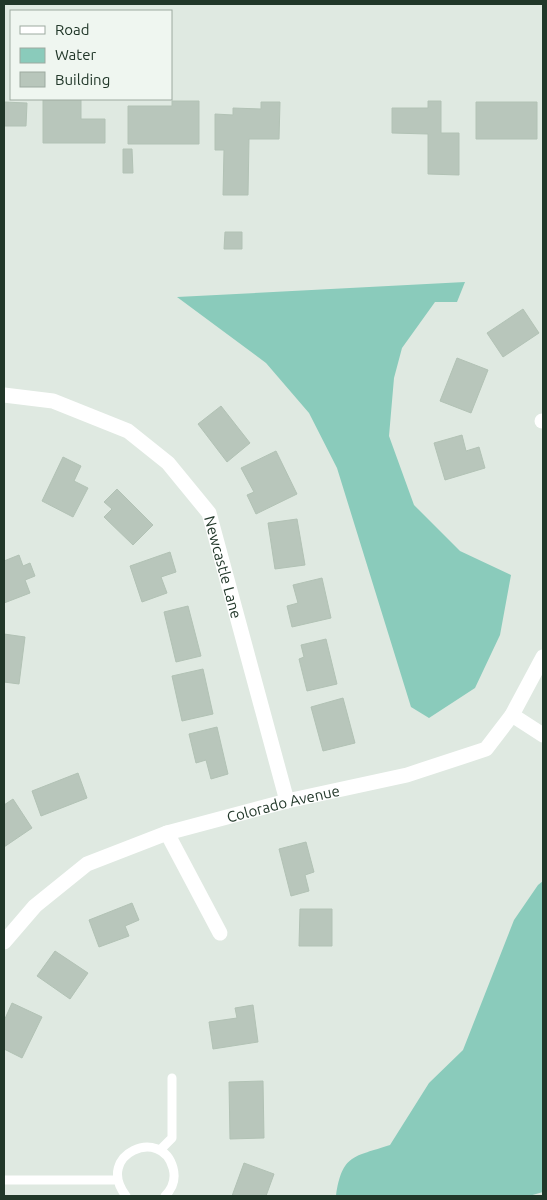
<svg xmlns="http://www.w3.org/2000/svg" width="547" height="1200" viewBox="0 0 547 1200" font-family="Ubuntu,sans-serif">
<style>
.water{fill:#8acbbb}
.building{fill:#b8c6bb;stroke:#b2c2b5}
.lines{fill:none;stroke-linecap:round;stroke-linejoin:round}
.lane{stroke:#fff;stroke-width:9}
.street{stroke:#fff;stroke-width:15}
.labels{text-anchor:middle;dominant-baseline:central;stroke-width:4;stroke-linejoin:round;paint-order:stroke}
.street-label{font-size:15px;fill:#213729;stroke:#eff6f0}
</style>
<rect width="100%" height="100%" fill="#dfe9e1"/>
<path class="water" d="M465,282L457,302H435L402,348L394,378L389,436L414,505L460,551L511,575L500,635L475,688L429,718L411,707L337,468L309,413L266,363L177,297Z
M543,881V1192L529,1196H336C342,1154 354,1157 390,1145L429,1083L463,1050L514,920L538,885Z"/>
<path class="building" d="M43,99H81V119H105V143H43Z
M172,101H199V144H128V106H172Z
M428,101H441V133H459V175L428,174V134L392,133V108H428Z
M4,102L27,103L26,126H4Z
M261,102H280L279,139H249L248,195H223L224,150H215V114L233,115V108L261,109Z
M476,102H537V139H476Z
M123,149H132L133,173H123Z
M225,232H242V249H224Z
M523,309L539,333L503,357L487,333Z
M457,358L488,370L471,413L440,401Z
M221,406L250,443L227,462L198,424Z
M462,435L466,451L479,447L485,468L445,480L434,443Z
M276,451L297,494L256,514L247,495L254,492L241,468Z
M63,457L81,466L74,481L88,488L73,517L42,501Z
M117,489L153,525L133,545L104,517L112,509L104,502Z
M297,519L305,565L275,569L268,523Z
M170,552L176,572L161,577L167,593L142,602L130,566Z
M19,555L23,566L30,563L35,576L25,580L30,593L4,603V561Z
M322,578L331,618L292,627L287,606L298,603L293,585Z
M188,606L201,656L176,662L164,612Z
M4,634L25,637L19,684L4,682Z
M326,639L337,684L307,691L299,659L304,657L301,645Z
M203,669L213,714L182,721L172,676Z
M343,698L355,743L323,751L311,707Z
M217,727L228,774L211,779L206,760L196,763L189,734Z
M78,773L87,798L41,816L32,791Z
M13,799L32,828L4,847V805Z
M306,842L314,872L305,875L309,891L291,896L279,849Z
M132,903L139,920L125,926L129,936L99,947L89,920Z
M300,909H332V946H299Z
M55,951L88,973L70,999L37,976Z
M12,1003L42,1017L22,1058L4,1049V1021Z
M253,1005L258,1042L213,1049L209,1022L237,1018L235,1008Z
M263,1081L264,1138L230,1139L229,1082Z
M244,1163L274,1174L266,1196H232Z"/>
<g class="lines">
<path class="lane" d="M160,1150L172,1138V1078
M4,1180H117
M126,1196C94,1154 162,1126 173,1168C176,1179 173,1188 165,1196"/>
<g class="street">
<path id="s1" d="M4,395L53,401L128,431L168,463L209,513L287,801"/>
<path d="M542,421H543"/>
<path d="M512,715L543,735"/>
<path d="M167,833L220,933"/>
<path id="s2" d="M4,942L35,906L87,864L167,833L287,801L407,775L486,749L512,715L543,657"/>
</g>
</g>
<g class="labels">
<g class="street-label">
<text stroke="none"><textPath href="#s1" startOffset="302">Newcastle Lane</textPath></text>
<text stroke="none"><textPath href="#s2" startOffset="320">Colorado Avenue</textPath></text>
</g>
</g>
<rect width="547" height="1200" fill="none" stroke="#213729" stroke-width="10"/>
<rect x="10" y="10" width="162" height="90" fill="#eff6f0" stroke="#9daaa0"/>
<rect x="20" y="26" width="25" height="8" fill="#ffffff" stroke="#9daaa0"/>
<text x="55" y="35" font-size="15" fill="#213729">Road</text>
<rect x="20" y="48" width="25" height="15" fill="#8acbbb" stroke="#9daaa0"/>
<text x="55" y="60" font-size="15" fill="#213729">Water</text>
<rect x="20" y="72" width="25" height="15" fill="#b8c6bb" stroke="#9daaa0"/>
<text x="55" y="85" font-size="15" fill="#213729">Building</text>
</svg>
